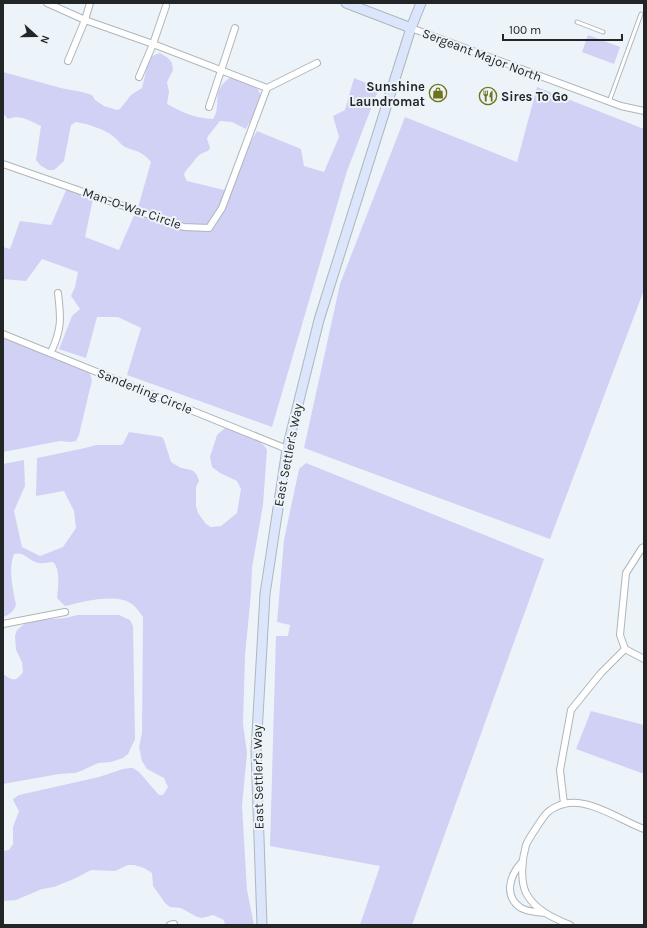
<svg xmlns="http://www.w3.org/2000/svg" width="647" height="928" viewBox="0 0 647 928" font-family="Karla,sans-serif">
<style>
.green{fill:#d1d0f5}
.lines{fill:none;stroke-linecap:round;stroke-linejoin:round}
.lane-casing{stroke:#afb6ba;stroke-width:5}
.street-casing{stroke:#afb6ba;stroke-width:8}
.secondary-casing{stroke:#afb6ba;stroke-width:11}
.lane{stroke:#fff;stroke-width:3}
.street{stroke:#fff;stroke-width:6}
.secondary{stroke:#dbe6fc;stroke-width:9}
.labels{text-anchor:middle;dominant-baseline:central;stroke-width:4;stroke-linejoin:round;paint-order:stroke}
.street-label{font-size:13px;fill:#232627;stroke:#edf4f9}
.poi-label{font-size:13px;font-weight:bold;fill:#232627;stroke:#edf4f9;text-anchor:end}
</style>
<rect width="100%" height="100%" fill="#edf4f9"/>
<path class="green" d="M588,35L620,47L614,64L582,52Z
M160,53L168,58L172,63L173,70L167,82L169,92L167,104C184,113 194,118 213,119C221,108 213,95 223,84C224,82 228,79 230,78C238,74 259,86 260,94C261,106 251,119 246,129L232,122L220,121L208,136L207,139L210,148L208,151C197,154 197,158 190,166C187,169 185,171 184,175L187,181L224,190L257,131L301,149L304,166L324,172L339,137L333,116L345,110L354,78L379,88L347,171L272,427L127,375L141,328L118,317H97L86,358L59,349L72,316L80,309L71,296L75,287L78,272L42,259L26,281L3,279V247L10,249L20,221L51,225L67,188L88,195L93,199L85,237L119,250L139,204L151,162C142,151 137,152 125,147C120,144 117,139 113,136C104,129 88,124 76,122L71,125L64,161L54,170H48L40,165L36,160L41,126C30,121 20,114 8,119L3,113V72L61,88L82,92L92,95L95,100L104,106L117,110L120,109L131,95L142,88L149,59L154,55Z
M537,87L644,129V290L550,539L304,448L340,284L405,117L517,162Z
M3,338L88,371L90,374L92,380L79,435L76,441L70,442L60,441L3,452Z
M225,428C235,430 263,440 267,450L263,505L252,568L251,593L245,656L243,724L247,753L242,806L247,890L254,925H225L224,920L213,915L202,918L197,917L181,908L170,907L165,903L153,886L152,873L144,868L134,865H128L115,871L91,870L76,878L54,887L42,889L16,900L3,901V851L9,850L13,844V827L19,811L14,802L13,799L19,795L99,777L123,769L130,768H133L139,772L159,795H163L168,787L164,778L147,769L142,761L139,747L142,733L143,617C140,613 137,608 133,605C118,592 82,602 65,606L57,598C58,588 61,570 53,562C48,562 43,564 39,563C30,562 24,551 14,554C8,570 13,589 16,605C14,611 9,615 3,617V464L24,460L25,486L14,511L22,547L40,556L63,547L76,528L74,511L64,491L36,496L37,458L85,448L96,445H120L123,444L129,432L162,437L164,440L171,462C173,463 176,465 179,467C190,471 195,467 199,481L196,487V506L198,513L206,524L211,527L221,526L237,513L241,489L237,481L220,473L212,467L210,457L217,435Z
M306,463L544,559L412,925H360L380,866L270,846L276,636H288L290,625L277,622L284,540L299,469Z
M78,615H119L130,620L133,626L135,739L128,754L123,758L111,762L98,763L81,771L75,773L59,774L3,784V674C13,681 16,682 23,672L22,662L16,650L15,636L17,630L28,621L65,618Z
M591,711L644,725V774L576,749Z"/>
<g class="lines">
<defs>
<path id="lane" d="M577,22L603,32
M609,102L641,14"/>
<path id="street" d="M47,3L85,20L153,44L267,88
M411,28L621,106L644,111
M68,61L85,20L90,3
M139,77L153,44L166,6
M209,107L235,28
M3,164L184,227L209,228L222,208L267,88L317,63
M3,334L287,449
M51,352C62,329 61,318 58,293
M644,547L642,548L626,573L620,635L625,649L644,659
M3,624L65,612
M564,804L560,770L571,710L601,673L625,649
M522,862C510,875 503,896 521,908C528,912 538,912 545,913
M170,925L174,924
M570,925C553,918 535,910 526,893C520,880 522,859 526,845C528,840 544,815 548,812C551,809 559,805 564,804C588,797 622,821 644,829"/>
<path id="secondary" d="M346,3L411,28
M262,925L256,751L265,594L287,449L319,320L411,28L421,3"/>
</defs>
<use href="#lane" class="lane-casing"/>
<use href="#street" class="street-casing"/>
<use href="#secondary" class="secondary-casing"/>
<use href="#lane" class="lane"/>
<use href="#street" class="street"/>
<use href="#secondary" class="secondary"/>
</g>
<defs>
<symbol id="shop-ring" viewBox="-11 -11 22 22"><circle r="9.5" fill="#edf4f9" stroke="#6d741d" stroke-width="1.5"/><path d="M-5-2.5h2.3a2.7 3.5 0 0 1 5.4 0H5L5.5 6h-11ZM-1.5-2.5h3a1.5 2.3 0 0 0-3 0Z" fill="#6d741d"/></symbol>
<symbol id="restaurant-ring" viewBox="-11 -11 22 22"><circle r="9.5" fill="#edf4f9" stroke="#6d741d" stroke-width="1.5"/><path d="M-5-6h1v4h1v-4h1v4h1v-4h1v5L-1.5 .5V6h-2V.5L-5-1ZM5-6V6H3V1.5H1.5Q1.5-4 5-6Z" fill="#6d741d"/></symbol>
</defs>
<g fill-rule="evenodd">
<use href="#shop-ring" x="428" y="83" width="20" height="20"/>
<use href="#restaurant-ring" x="478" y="86" width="20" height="20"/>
</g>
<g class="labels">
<g class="street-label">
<text transform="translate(482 55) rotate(21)">Sergeant Major North</text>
<text transform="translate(132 208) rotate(19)">Man-O-War Circle</text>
<text transform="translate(145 391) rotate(22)">Sanderling Circle</text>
<text transform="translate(288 455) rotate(-79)">East Settler's Way</text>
<text transform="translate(258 777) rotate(-91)">East Settler's Way</text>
</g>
<g class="poi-label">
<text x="425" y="86">Sunshine<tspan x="425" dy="15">Laundromat</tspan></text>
<text x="501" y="96" text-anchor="start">Sires To Go</text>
</g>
</g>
<rect width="647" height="928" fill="none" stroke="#232627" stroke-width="8"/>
<g transform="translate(36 36) rotate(111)" stroke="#edf4f9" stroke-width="3" paint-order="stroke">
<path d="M0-3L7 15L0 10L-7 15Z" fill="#232627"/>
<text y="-6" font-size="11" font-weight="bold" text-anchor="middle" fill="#232627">N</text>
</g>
<path d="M503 34v6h119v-6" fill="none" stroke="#232627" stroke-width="2"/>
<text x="509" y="34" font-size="12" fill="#232627" stroke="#edf4f9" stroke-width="3" paint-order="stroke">100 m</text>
</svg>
